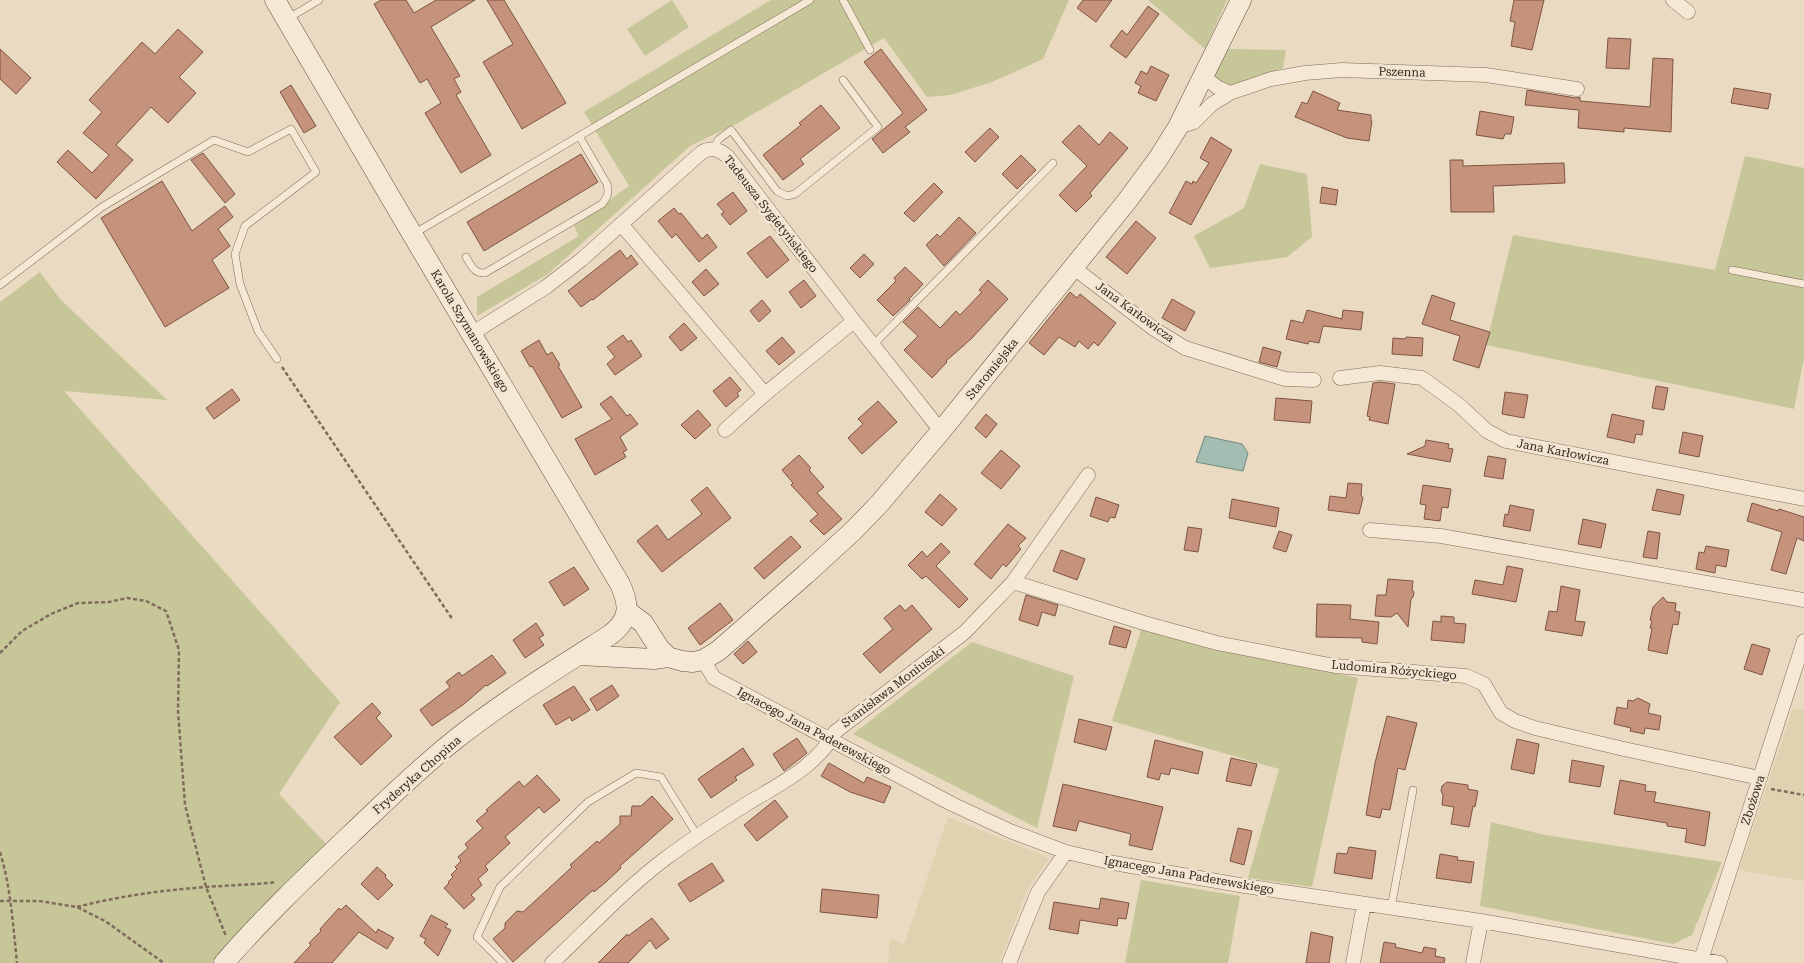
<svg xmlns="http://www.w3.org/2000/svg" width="1804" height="963" viewBox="0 0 1804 963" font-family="'Roboto Serif',serif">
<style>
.farmland{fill:#ded2b1}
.green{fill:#c6c698}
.water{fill:#a4bdb3;stroke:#6c8a7f}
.building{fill:#c5927b;stroke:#7f5443}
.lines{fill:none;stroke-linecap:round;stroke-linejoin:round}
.lane-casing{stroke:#826b5b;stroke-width:8}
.street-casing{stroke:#826b5b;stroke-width:15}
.secondary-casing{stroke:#644d3e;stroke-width:21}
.path{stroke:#826b5b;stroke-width:2.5;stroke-dasharray:4 2.5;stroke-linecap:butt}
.lane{stroke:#f5e8d5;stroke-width:7}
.street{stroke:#f5e8d5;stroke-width:14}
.secondary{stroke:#f5e8d5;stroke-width:20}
.labels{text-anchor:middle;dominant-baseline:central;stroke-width:5;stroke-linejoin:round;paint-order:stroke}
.street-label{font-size:12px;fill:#33261e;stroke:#f2e5d1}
</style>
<rect width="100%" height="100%" fill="#eadac2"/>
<path class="farmland" d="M1793,708L1804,710V881L1739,870Z
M948,817L1049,858L1027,890L999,963H888L890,938L904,945Z"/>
<path class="green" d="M672,0L689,27L645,56L627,29Z
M771,0H1069L1043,59L992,82L950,95L927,97L884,38L736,124L690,146L548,274L477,316V297L579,236L574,226L629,186L584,112Z
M1148,0H1227L1205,49Z
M1230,49L1286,50L1283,68L1232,87L1210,77L1222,50Z
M1745,156L1804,168V358L1794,409L1486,345L1513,235L1715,270Z
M1260,164L1307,174L1312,237L1287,257L1210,268L1194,236L1244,208Z
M40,272L60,299L167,400L64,391L340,702L279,794L327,845L215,963H0V302Z
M1141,630L1358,678L1312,887L1248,878L1279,769L1112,721Z
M972,642L1074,676L1037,828L853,734Z
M1491,822L1545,835L1722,862L1692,935L1673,944L1480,906Z
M1141,880L1240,896L1228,963H1125Z"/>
<path class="water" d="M1205,436L1242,444L1248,453L1243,471L1196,462Z"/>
<path class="building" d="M381,0H406L414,13L436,0H475L431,27L460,76L454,79L461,92L456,95L491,155L461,173L425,113L441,103L427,79L420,83L374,4Z
M487,0H504L566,103L522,129L483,62L513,44Z
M1083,0H1112L1096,22L1077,8Z
M1514,0H1544L1532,50L1511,46L1515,22L1510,21Z
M1148,6L1159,14L1126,58L1110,46L1122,30L1127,35Z
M178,29L203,52L179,77L196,93L168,123L151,107L116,145L133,160L96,199L57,162L68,150L92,173L109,155L83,133L102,112L89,100L142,42L155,54Z
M1608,38L1631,39L1629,69L1606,68Z
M0,49L31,78L16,94L0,79Z
M881,49L927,110L905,127L910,132L883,153L872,139L903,113L864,62Z
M1653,58L1673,59L1671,132L1624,128V132L1578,128L1579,110L1525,105L1527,90L1576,98L1580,97V101L1650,107Z
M1151,66L1169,75L1156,101L1138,93L1141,86L1135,83L1141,71L1147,74Z
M291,85L316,126L304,133L280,92Z
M1734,88L1771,94L1768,109L1731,103Z
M1313,91L1340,103L1337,110L1371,115V121H1372L1369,141L1347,138L1295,117L1302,102L1307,104Z
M821,105L840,128L800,159L804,164L783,180L763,155L801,125L799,123Z
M1480,111L1514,117L1511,134H1505L1503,139L1476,135Z
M1079,125L1099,145L1110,132L1128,148L1090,193L1092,196L1076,212L1059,195L1087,166L1062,142Z
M990,128L999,137L975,162L965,152Z
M1211,137L1232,150L1191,225L1169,213L1186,181L1192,184L1193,181L1196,183L1209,163L1200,158Z
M203,153L235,194L225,203L191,160Z
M581,154L598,182L484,251L467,222Z
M1021,155L1036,170L1017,189L1002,174Z
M1450,160H1463V166L1564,163L1565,183L1493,186L1494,212H1451Z
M162,181L192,231L225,206L233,217L218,229L230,246L212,260L229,288L165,327L101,218Z
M934,183L943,192L914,222L904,213Z
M1322,187L1338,190L1336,205L1320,203Z
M733,192L747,211L730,225L721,214L724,212L717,204Z
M674,208L679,214L681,213L702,239L707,234L717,247L699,262L676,234L672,238L658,221Z
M959,217L976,233L944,266L926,245L937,234L940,237Z
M1136,221L1156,238L1127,274L1106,257Z
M770,236L789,260L767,278L747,253Z
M620,250L627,259L631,255L638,264L593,300L592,299L581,307L568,291Z
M864,254L874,264L860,278L850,268Z
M905,267L923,284L909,299L910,300L893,316L877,300L896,281L894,278Z
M706,269L719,284L704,296L692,282Z
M804,280L816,296L801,308L789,292Z
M988,280L1008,299L971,339L946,361L947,362L932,378L904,350L918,336L903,322L918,307L940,328L956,311L960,315L982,292L979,290Z
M1070,292L1077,298L1080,294L1116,323L1098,346L1094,342L1088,349L1079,341L1075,347L1059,337L1044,355L1029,343Z
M1432,295L1455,303L1450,320L1490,332L1479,368L1453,360L1460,336L1422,324Z
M1172,299L1195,312L1185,331L1162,318Z
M762,300L771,311L759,322L750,311Z
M1307,310L1342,319L1343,310L1363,312L1361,330L1323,326L1319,343L1309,341L1308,344L1286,339L1291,320L1303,323Z
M684,323L697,338L681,351L669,337Z
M623,335L628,342L631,340L642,356L615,375L607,364L615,357L607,347Z
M782,337L795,352L779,365L766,351Z
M1406,337L1423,338L1422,356L1392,354L1393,338L1405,339Z
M539,340L547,355L552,352L560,365L558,366L582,407L562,418L532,366L530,367L521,351Z
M1263,347L1281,352L1277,367L1259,362Z
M730,377L741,390L737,393L739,396L726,407L713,391Z
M1380,382L1395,384L1388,424L1369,420L1370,417L1367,416L1373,383Z
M1656,386L1668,388L1664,410L1652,408Z
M232,389L240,400L214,419L206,408Z
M1505,392L1528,395L1524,418L1502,414Z
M611,396L627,416L630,414L638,424L620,437L627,450L623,452L626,457L595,475L575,439L612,419L600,404Z
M1276,398L1312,401L1310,423L1274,420Z
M878,401L897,422L862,454L848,438L863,424L858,419Z
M698,410L711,425L695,439L681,425Z
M986,414L997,424L986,438L975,428Z
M1612,414L1644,421L1642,435L1636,434L1634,443L1607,437Z
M1683,432L1703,436L1699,457L1679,453Z
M1426,440L1449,444L1448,448L1453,449L1450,462L1407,454L1425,446Z
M1001,450L1020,466L1001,489L981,473Z
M799,455L811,468L809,470L824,487L817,493L842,519L824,535L810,521L818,514L791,485L793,483L782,470Z
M1488,456L1506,459L1503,479L1484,476Z
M1348,483L1362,484L1361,495L1363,498L1359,514L1328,510L1330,496L1346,498Z
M1423,485L1451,489L1448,508L1442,507L1440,521L1424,519L1426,505L1420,504Z
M707,487L731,518L662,572L637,541L657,525L668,540L702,514L691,500Z
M1657,489L1684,495L1680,515L1652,510Z
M940,494L957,509L942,526L925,512Z
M1096,497L1119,505L1115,518L1110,517L1108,522L1090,516Z
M1232,499L1279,508L1276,527L1229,518Z
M1752,503L1778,511L1779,509L1804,517V541L1797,538L1786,574L1771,570L1782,532L1747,521Z
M1510,505L1534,510L1530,531L1503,526L1505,514L1508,515Z
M1583,519L1606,524L1601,548L1578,544Z
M1008,524L1026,538L1018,546L1021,549L1006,567L1003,564L991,579L974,564Z
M1188,527L1202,529L1198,552L1184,550Z
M1279,531L1292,535L1286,552L1273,548Z
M1648,531L1660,533L1657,559L1643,557Z
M791,536L801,547L764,579L754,568Z
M941,543L950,552L936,566L968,599L959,608L926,576L922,579L908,565L922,551L927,557Z
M1706,546L1729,550L1726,567L1716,565L1715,573L1696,569L1699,552L1704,553Z
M1061,550L1085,559L1077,580L1053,571Z
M1507,566L1523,569L1516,602L1472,594L1475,580L1503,585Z
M574,567L589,589L564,606L549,582Z
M1388,579L1413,581L1412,590L1414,592L1413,597L1411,599L1408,627L1397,613L1391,617L1375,616L1377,595H1386Z
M1561,586L1580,590L1575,621L1585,622L1582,636L1545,630L1549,611L1557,612Z
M1026,595L1058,605L1055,616L1042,612L1038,626L1019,620Z
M1663,597L1667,602L1676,603L1675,611L1680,612L1678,625L1673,624L1667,654L1648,650L1652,628H1650L1652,621L1650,620L1653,607Z
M720,603L733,620L700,645L688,628Z
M1317,604L1351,605L1350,619L1379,622L1377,644L1362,642V638L1316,637Z
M900,605L905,611L912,605L932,629L880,673L863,654L893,629L884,618Z
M1441,616L1454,617V623L1466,624L1464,643L1431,640L1433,621L1441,622Z
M536,623L544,635L539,638L544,645L525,658L513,640Z
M1114,626L1131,631L1126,648L1109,644Z
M748,641L757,652L743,664L734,654Z
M1752,644L1770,649L1762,675L1744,669Z
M492,655L506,673L487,686L486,685L464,704L432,726L420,710L450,687L446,682L459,672L462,676Z
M612,685L619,696L597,711L590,699Z
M574,686L590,710L572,721L570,717L556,725L543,705Z
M1638,698L1650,704L1648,713L1661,716L1659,730L1645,728L1644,734L1630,731L1631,728L1614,724L1617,707L1627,709L1628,700L1633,701Z
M372,703L381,713L376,718L392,736L361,765L334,737Z
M1387,716L1417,723L1405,770L1398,768L1390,810L1382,809L1380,818L1366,815L1375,763Z
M1079,719L1112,727L1106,750L1074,742Z
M797,738L807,753L784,771L773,754Z
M1517,739L1539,744L1534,774L1511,769Z
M1155,740L1203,752L1198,774L1171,768L1169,775L1161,773L1159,780L1147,777Z
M743,748L754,765L735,777L737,780L711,798L698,779Z
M1231,758L1257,764L1251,786L1226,781Z
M1572,760L1604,766L1600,787L1569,782Z
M829,763L864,783L867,777L891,787L884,803L850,792L821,776Z
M537,775L560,800L544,813L539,807L505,837L510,843L485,866L488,870L478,879L482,885L471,895L475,899L464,909L444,888L449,883L448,882L453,877L451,875L457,869L455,867L461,861L458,857L468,848L465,844L483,828L476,821L488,811L486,810L519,781L524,787Z
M1620,780L1646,785L1645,791L1656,792L1654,802L1710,812L1705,846L1685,842L1687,829L1667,826V823L1614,814Z
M1447,782L1468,785V789L1478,791L1475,807L1473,806L1469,827L1451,824L1454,807L1442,805L1443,795L1441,791L1442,786Z
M1063,784L1163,807L1152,850L1129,845L1131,834L1079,821L1076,831L1053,826Z
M652,796L673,819L620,866L621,868L606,882L594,892L593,890L513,962L493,939L505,928V923L517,911L523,912L572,867L570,865L597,841L599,843L620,824V816H631L632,806H641Z
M775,800L788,817L757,841L744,825Z
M1238,828L1252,831L1244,865L1230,861Z
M1349,847L1376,851L1372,879L1334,873L1337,853L1347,854Z
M1440,854L1458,857L1457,860L1474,862L1471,883L1436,878Z
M712,863L724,881L690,902L678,884Z
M377,867L386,875L385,877L393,885L378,900L361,884Z
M822,889L879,895L877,918L820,912Z
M1101,898L1129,903L1126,919L1118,918L1117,926L1080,920L1078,934L1049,929L1054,902L1099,909Z
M346,905L376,933L378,929L394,938L387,949L359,932L332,963H294L311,945L309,943L321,931L320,929L339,908L341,910Z
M431,915L448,924L445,927L451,930L438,956L424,943L426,939L420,936Z
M652,918L669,939L656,949L650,940L628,963H598L627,934L628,936Z
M1311,932L1333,937L1329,963H1306Z
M1384,942L1396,944L1395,947L1422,953L1424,947L1436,949L1435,956L1445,958L1444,963H1380Z"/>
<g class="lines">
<defs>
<path id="lane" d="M843,0L870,50
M287,19L319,0
M714,149L718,140L731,130L777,191L787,196L795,194L878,127L843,80
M415,233L810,0
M466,257C471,265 474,274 485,273L602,204C608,197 609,192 607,184L579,136
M1732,270L1804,284
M0,285L102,207L214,140L248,152L291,129L316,172L245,226L235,254L240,284L258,331L277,359
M873,345L1053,163
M1391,908L1413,790
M503,963L477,937L500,887L588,802L636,773L661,777L697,835"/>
<path id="street" d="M1673,0L1688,12
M1204,77L1217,87L1230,93
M1178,127L1194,122L1212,104L1230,93L1271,79L1305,73L1342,70L1486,75L1577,89
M621,224L765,394
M1074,268L1154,329L1185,348L1285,379L1314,380
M471,334L546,287L581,260L702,152C712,147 719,149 728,157L854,321L941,431
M1340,378L1380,373L1422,378L1459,405L1487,431L1506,441L1804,499
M725,430L765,394L854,321
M1370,530L1441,536L1804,600
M1013,582L1144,623L1217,643L1335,666L1466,676L1484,684L1501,713L1515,721L1535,728L1624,749L1760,778
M703,660L714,678L952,804L1010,831L1066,852L1114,863L1245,886L1481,921L1720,963
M1701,960L1804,641
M552,963C589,928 625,889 666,858C692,839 718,822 745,805C777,785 817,767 835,732L965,632L1013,582L1088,475
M1009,963L1038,892L1066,852
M1353,963L1364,904
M1473,963L1481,921"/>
<path id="secondary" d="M627,611L643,623L659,648L668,657
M579,655L654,659L668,657L682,661L693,662L703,660L718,651L806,574L853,531L880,503L941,431L1127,201L1158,159L1178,127L1241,0
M224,963C263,918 306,877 349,836C384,803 418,769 456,739C504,701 558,668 610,635C630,620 630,606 620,584L402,217L275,0"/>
</defs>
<use href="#lane" class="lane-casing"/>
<use href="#street" class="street-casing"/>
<use href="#secondary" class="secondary-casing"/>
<path class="path" d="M282,367L453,620
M0,653L22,631L51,614L78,603L109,602L127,598L146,601L166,611L179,650L178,711L185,805L206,887L226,936
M1771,789L1804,795
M0,852C11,888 13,926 17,963
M0,901H39L77,907L105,921L164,963
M77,907C119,896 164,890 207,887C230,885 253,885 276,882"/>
<use href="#lane" class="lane"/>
<use href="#street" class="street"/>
<use href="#secondary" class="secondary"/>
</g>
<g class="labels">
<g class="street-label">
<text transform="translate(1402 72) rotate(2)">Pszenna</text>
<text transform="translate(771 214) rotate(52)">Tadeusza Sygietyńskiego</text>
<text transform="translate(1135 312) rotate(36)">Jana Karłowicza</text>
<text transform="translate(470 331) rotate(59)">Karola Szymanowskiego</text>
<text transform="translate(992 369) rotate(-51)">Staromiejska</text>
<text transform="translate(1563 452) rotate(11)">Jana Karłowicza</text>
<text transform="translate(1394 670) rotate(5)">Ludomira Różyckiego</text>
<text transform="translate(893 687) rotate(-37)">Stanisława Moniuszki</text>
<text transform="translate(814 731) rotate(28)">Ignacego Jana Paderewskiego</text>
<text transform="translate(417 775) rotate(-41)">Fryderyka Chopina</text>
<text transform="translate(1753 800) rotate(-72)">Zbożowa</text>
<text transform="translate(1189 875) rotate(10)">Ignacego Jana Paderewskiego</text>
</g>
</g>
</svg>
